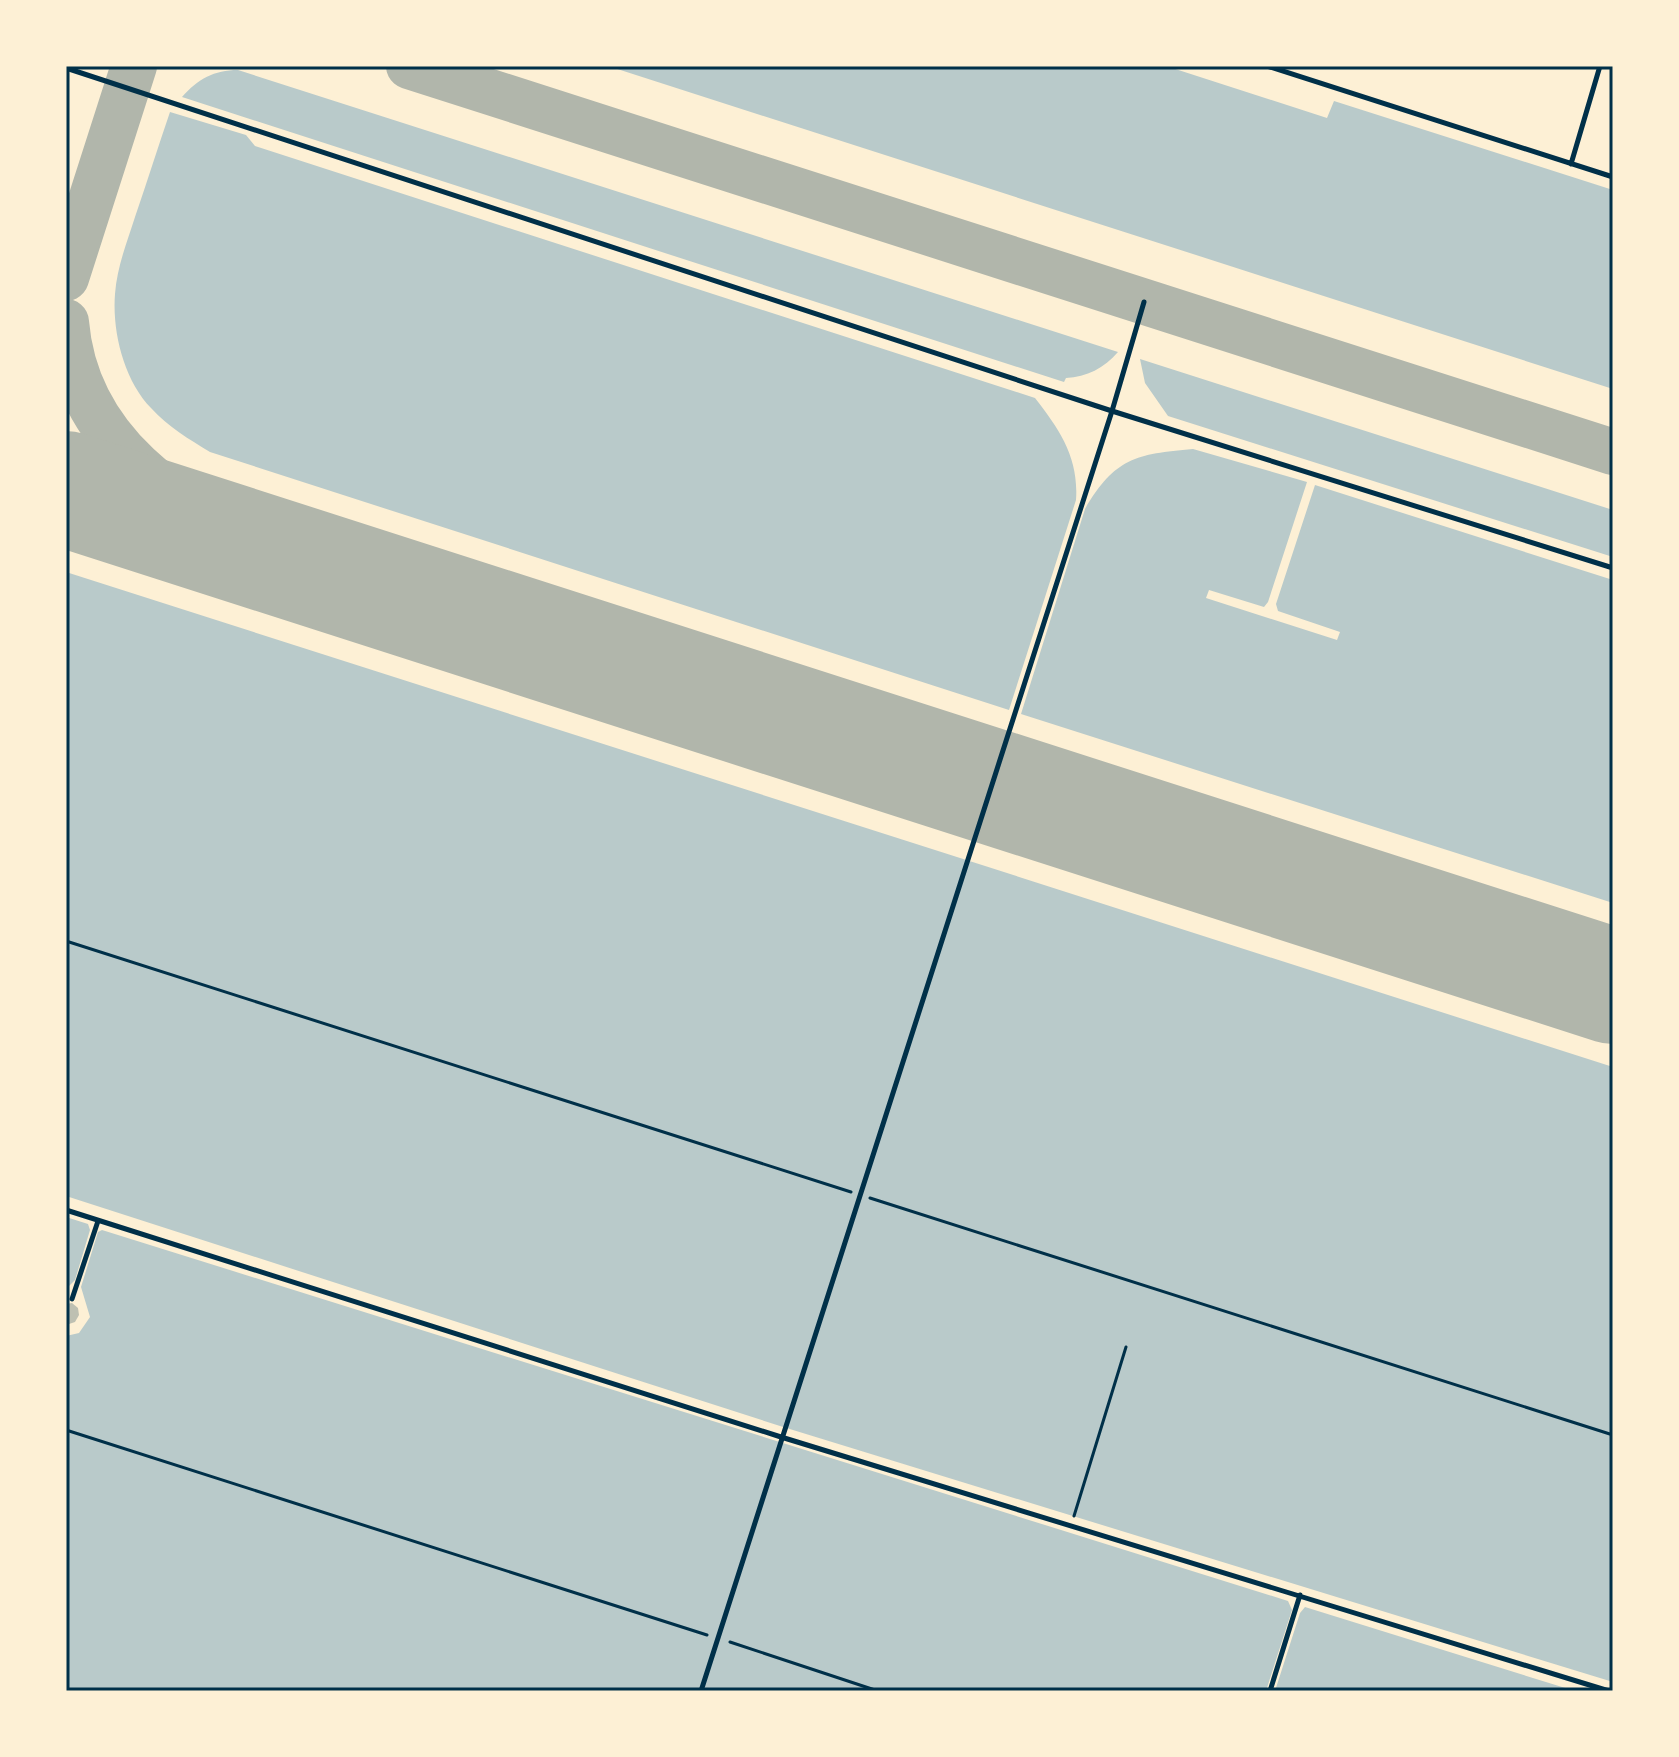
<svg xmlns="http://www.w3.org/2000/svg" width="1679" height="1757" viewBox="0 0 1679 1757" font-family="Overpass,sans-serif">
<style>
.green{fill:#b9caca}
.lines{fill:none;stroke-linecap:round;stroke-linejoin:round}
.taxiway{stroke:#b1b6ab;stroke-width:46}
.runway{stroke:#b1b6ab;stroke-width:116}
.building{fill:#bec0b2}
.path{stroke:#003049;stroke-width:3}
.service{stroke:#003049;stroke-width:5}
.neatline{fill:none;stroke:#003049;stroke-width:3}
</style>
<rect width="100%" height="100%" fill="#fdf0d5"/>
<path class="green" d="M608,66H1166L1327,118L1334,101L1613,190V389Z
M238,70L1118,352C1104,368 1087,377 1066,378L1064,382L182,97C198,79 214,70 238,70Z
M170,112L246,135L255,146L1035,398C1060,430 1079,458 1076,500L1009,710L210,452C189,439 168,427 151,408C124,380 112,332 115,294C117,267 127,242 135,217C147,182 158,147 170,112Z
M1140,359L1613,510V557L1168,416L1145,383Z
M1193,449L1307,482L1268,602L1264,607L1209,590L1206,598L1337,640L1340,632L1278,611L1276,604L1315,485L1613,580V903L1021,714L1085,509C1115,458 1136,454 1193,449Z
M66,572L1613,1067V1682L780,1426L66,1196Z
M66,1217L88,1224L90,1230L75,1280L66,1289Z
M102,1230L1288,1601L1292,1610L1266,1691H66V1336L79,1333L90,1317L81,1287L98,1232Z
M1305,1607L1575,1691H1275L1300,1613Z"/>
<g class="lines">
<path class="taxiway" d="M409,66L1613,452
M66,278L134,66
M66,322C76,445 178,504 276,557"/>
<path class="runway" d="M66,489L1613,986"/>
</g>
<path class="building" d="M72,1303L78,1308L79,1315L75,1322L69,1324L66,1323V1304Z"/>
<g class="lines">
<path class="path" d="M66,941L851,1192
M870,1198L1613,1435
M66,1430L707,1635
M1074,1516L1126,1347
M730,1642L878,1691"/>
<path class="service" d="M1267,66L1613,177
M66,68L1112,411L1613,568
M1571,164L1600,66
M66,1210L781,1437L1609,1691
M72,1299L98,1221
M701,1691L1112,411L1144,302
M1270,1691L1300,1595"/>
</g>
<rect width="1679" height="1757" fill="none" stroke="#fdf0d5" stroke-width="136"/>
<rect x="68" y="68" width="1543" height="1621" class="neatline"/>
</svg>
